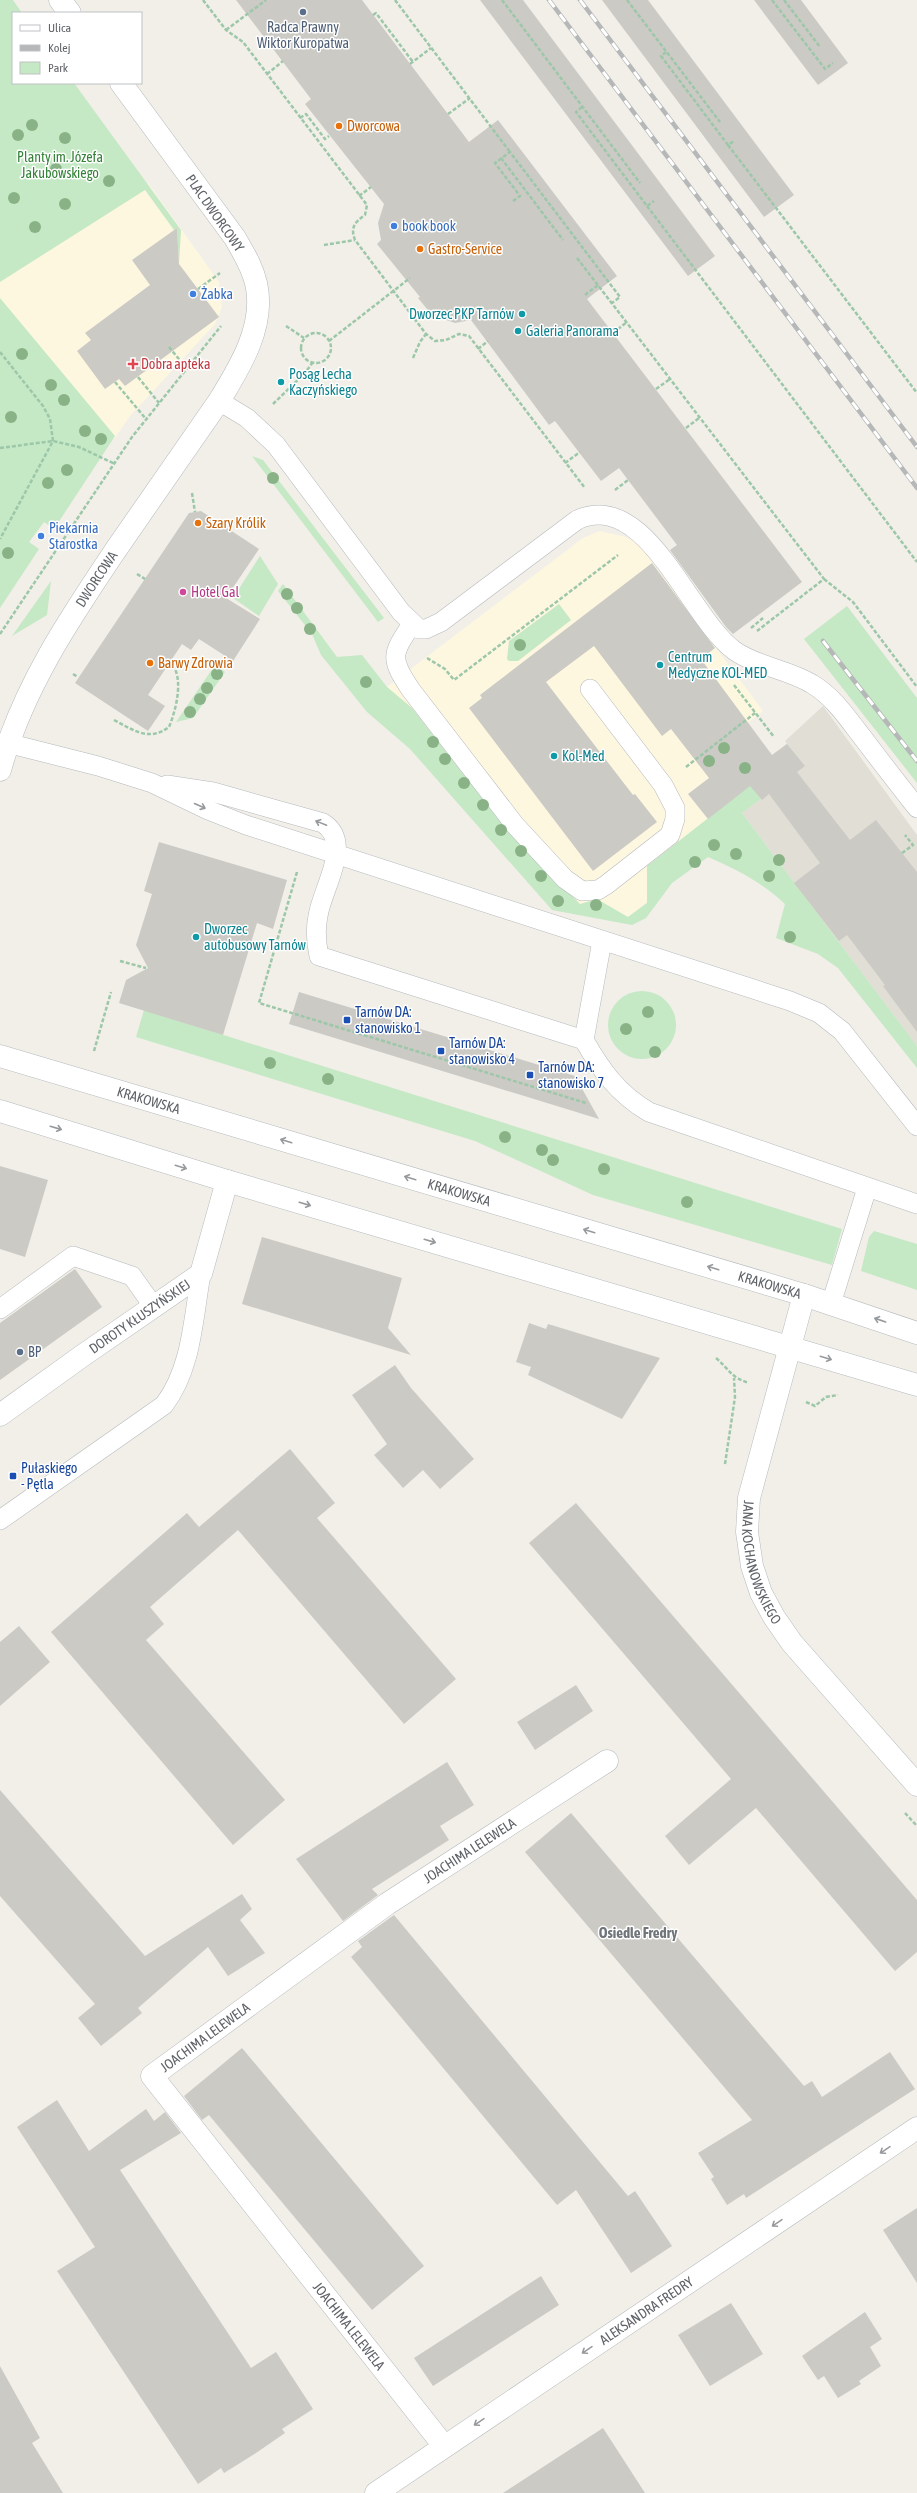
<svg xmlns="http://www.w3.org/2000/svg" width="917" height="2493" viewBox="0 0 917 2493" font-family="'Asap Condensed',sans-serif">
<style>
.commercial{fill:#fef7e0}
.education{fill:#e1ded6}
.green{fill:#c5e8c5}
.building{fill:#cccac5}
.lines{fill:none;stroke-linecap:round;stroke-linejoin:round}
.lane-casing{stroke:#b5b8bc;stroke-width:20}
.street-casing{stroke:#b5b8bc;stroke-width:23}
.secondary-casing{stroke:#b6babf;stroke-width:23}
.path{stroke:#9cc7a9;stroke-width:2.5;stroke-dasharray:4 2;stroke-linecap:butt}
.lane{stroke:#fff;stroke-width:19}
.street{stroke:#fff;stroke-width:22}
.secondary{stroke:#fff;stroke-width:22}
.rail-casing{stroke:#b6b7b8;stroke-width:4.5}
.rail{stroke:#fff;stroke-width:3;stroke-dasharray:9;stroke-linecap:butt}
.tree{fill:#89b387}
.oneway{stroke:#979a9d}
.service-dot{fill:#5c6f8a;stroke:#fff;stroke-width:1.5}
.food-dot{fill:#e8710a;stroke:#fff;stroke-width:1.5}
.shop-dot{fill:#3f7fe0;stroke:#fff;stroke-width:1.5}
.culture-dot{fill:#0f9aa8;stroke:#fff;stroke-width:1.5}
.health-dot{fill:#e0444e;stroke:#fff;stroke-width:1.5}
.hotel-dot{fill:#d1479c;stroke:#fff;stroke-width:1.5}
.transit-dot{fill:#1a4fb4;stroke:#fff;stroke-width:1.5}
.labels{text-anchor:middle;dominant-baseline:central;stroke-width:3;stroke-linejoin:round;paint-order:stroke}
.service-label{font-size:14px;fill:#4e5e75;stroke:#fff}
.food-label{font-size:14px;fill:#c56008;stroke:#fff;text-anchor:start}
.park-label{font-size:14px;fill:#348238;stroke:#fff}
.street-label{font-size:14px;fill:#5f6368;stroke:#fff}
.shop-label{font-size:14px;fill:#366cbe;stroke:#fff;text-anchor:start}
.culture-label{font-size:14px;fill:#0d838f;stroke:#fff;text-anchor:start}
.health-label{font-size:14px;fill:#be3a42;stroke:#fff;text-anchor:start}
.hotel-label{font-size:14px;fill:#b23c85;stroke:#fff;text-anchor:start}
.transit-label{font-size:14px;fill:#164399;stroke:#fff;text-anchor:start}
.neighbourhood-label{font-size:15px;font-weight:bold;fill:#70757a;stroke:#fff}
</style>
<rect width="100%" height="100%" fill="#f1efe8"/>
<path class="commercial" d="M148,183L219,282L222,307L215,324L130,416L114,439L0,306V272Z
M600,531L626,537L636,542L643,550L763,711L748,723L755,768L742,813L650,900L628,917L557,905L387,687L583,538Z"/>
<path class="education" d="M823,706L917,835V1046L742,813L761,799L755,768L787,744L785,741Z"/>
<path class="green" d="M0,0H13L22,13H13V83H74L181,230L179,264L177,228L174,230L145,190L0,282Z
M0,298L115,436L54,529L44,522L29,542L39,549L0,608Z
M252,456L263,460L384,618L378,622Z
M260,556L278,584L259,616L233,598Z
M51,581L47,615L12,636Z
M283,584L337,657L362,655L387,687L412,708L511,835L580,904L597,899L628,917L647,903V866L730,801L701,760L748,722L761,799L742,813L917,1046V1068L838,968L818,954L776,938L785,904C763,883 736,869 708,857L672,883L646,918L632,925L552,910L410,749L367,712L321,655L312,634L278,591Z
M559,604L571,620L518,661H509L507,659L509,641Z
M847,606L917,698V783L804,639Z
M215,665L225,672L193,718L176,722Z
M608 1025a34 34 0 1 1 68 0a34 34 0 1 1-68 0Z
M144,1010L842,1229L832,1265L593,1195L475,1141L136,1037Z
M874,1231L917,1244V1290L861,1271L869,1237Z"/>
<path class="building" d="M236,0H362L469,142L498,120L617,276L587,299L802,582L733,634L726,627L670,550L677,545L619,468L601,481L555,421L549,425L471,320L455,323L432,315L418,298L420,297L377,244L381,240L378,223L384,204L305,104L311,99Z
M480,0H523L715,256L688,276Z
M602,0H648L794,195L764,217Z
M754,0H801L848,63L818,85Z
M177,228L179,264L219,317L125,386L119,379L105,389L77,351L91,340L85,333L150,285L132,260Z
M201,511L259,549L226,598L260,619L233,661L199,639L191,650L182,644L148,695L165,706L148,731L75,683L189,513Z
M652,563L715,648L701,659L772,755L787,744L805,766L797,772L850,840L876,820L917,872V1032L883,986L885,985L847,935L839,941L794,883L820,863L769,794L762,800L750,786L708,819L688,794L709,778L671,729L662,736L594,646L546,682L633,795L635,794L657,822L593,871L469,708L482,698L480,695Z
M159,842L287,880L273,929L257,923L223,1035L119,1003L126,980L148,968L136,945L152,894L144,891Z
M299,992L575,1076L599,1119L289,1024Z
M0,1166L48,1180L25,1257L0,1249Z
M262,1237L402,1278L388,1328L411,1355L242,1304Z
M75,1269L102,1307L0,1380V1323Z
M529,1323L546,1329L548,1324L660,1358L622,1419L528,1375L531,1367L516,1362Z
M395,1365L411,1388L474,1459L440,1489L423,1470L403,1488L374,1455L387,1444L352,1395Z
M290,1449L335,1503L317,1518L456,1679L404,1724L238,1530L150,1607L164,1624L146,1640L285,1800L233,1845L51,1632L187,1513L199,1527Z
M576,1503L917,1900V1952L895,1971L756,1808L689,1865L665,1836L731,1779L529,1543Z
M19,1626L50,1662L0,1706V1642Z
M576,1685L593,1711L535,1750L517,1722Z
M447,1762L474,1805L440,1826L449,1840L372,1889L378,1895L343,1921L296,1859Z
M0,1790L145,1956L242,1894L252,1909L240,1920L265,1953L228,1976L208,1947L138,2008L142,2013L101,2046L78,2018L95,2004L0,1896Z
M571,1813L804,2086L812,2081L822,2097L890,2052L915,2089L746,2198L744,2194L727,2205L711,2179L714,2177L698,2153L752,2120L525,1852Z
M394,1915L628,2196L635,2191L672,2246L631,2273L576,2190L557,2205L351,1957L362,1947L358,1941Z
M242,2048L424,2266L372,2310L209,2115L202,2120L184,2096Z
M57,2100L89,2151L146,2109L154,2121L165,2112L181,2133L120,2170L251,2368L276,2352L313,2409L282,2429L285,2433L256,2453L224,2473L221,2468L198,2484L57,2271L95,2247L17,2127Z
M917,2208V2283L883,2230Z
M541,2276L559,2305L433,2386L414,2358Z
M731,2303L763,2354L710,2386L678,2335Z
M865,2312L882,2339L870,2347L881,2366L859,2381L861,2384L838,2398L824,2376L818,2380L802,2356Z
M0,2366L40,2438L32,2443L63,2493H0Z
M603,2428L645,2493H503Z"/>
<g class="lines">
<defs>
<path id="lane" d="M219,401L247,418L276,445L401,612L419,629H426L441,622L577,520C647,488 689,619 735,651C758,667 788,669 812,684C834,697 848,719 863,738C881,762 899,785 917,808
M412,624C391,655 390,658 411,690L515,825L565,879L582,891L598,890L606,885L670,835L675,819V808L663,785L590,689
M7,743L98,766L152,783L208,810L246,825L790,1001L819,1013L842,1031L917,1126
M167,785L213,792L323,823C354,843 322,888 318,916C315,930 316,942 319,956L584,1040
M602,941L584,1040C601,1070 618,1094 649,1112L917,1204
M831,1304L867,1188
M0,1309L73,1256L132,1276L154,1307
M0,1520L164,1405C192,1368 193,1319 201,1274"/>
<g id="street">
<path d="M60,0L70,13"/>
<path id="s1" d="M0,770C23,687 70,618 117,548C151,499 185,450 219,401C240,367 266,325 256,283C252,266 243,252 235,238L121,83"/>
<path id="s2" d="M0,1415L82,1356L201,1274L227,1181"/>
<path id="s3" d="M444,2446L152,2076L387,1904L607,1761"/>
<path id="s4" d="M376,2493L917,2128"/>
</g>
<g id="secondary">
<path id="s5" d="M0,1056L804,1295L917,1333"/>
<path d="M0,1111L227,1181L917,1385"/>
<path id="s6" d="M804,1295L749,1498L747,1532L752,1566L761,1593L774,1617L792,1643L917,1785"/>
</g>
</defs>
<use href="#lane" class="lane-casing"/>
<use href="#street" class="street-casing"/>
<use href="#secondary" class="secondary-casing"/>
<path class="path" d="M203,0L226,30L243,42L367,205L365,215C355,222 350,227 355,240L426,334L435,341L446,340L459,334L469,336L585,488
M395,0L510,152
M502,0L640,183
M627,0L720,122
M772,0L825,69L833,63
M784,0L820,47
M373,15L376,13L413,62
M226,30L266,0
M666,52L661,56L728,145L734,141
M410,64L431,48
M267,74L283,61
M582,107L576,112L647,206L654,201
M448,114L470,98
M300,118L306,114L325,139L329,136
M728,145L917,393
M501,158L563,240
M359,196L371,187
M513,201L520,196L495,163L510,152L620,297L612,303
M647,206L917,562
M324,245L355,240
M577,258L824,579L757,631
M198,289L220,273
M585,295L598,285
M286,326L304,338
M613,333L627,322
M301 348a15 15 0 1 1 30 0a15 15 0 1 1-30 0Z
M329,341L410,278
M169,347L187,369
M478,349L488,341
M0,352L43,406L50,419L53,441L0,539
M413,358L420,342L426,334
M138,377L159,403
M115,382L146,419
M656,389L670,379
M273,404L305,373L313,362
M686,428L699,418
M0,448L53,441L79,447L115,464
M565,463L580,452
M615,490L628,480
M192,493L195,512
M137,574L145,579
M824,579L853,602L917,687
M751,628L763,618
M0,634L132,437L221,326
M427,658L445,669L454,680L618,555
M73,674L78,677
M734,685L774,737
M114,720C133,730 149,742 169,727C176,710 185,676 170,662
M686,767L755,713
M902,853L913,845L905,835
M297,872L259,1003L586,1103
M120,961L146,968
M94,1051L111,992
M716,1358C730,1370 730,1377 749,1383
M806,1402L815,1406L826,1397L838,1395
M725,1464L735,1397L734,1378
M905,1813L917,1826"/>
<use href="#lane" class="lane"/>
<use href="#street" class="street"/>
<use href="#secondary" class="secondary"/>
<defs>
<path id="rail" d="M549,0L917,488
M580,0L917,447
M823,641L917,761"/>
</defs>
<use href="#rail" class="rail-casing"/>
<use href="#rail" class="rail"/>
</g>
<g class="tree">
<circle cx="32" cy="125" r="6"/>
<circle cx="18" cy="135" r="6"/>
<circle cx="65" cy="138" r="6"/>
<circle cx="56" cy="169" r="6"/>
<circle cx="109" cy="181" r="6"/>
<circle cx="14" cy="198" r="6"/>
<circle cx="65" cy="204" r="6"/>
<circle cx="35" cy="227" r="6"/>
<circle cx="22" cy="354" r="6"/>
<circle cx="51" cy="385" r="6"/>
<circle cx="64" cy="400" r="6"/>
<circle cx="11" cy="417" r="6"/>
<circle cx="85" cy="431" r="6"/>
<circle cx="101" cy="439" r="6"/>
<circle cx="67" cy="470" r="6"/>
<circle cx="273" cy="478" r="6"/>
<circle cx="48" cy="483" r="6"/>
<circle cx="8" cy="553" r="6"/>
<circle cx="287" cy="594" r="6"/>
<circle cx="297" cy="608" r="6"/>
<circle cx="310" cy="629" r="6"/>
<circle cx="520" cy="645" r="6"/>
<circle cx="217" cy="674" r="6"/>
<circle cx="366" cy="682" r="6"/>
<circle cx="207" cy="688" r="6"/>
<circle cx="200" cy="699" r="6"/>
<circle cx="190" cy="712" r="6"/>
<circle cx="433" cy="742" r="6"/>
<circle cx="724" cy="748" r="6"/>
<circle cx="445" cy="759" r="6"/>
<circle cx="709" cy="761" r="6"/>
<circle cx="745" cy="768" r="6"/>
<circle cx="464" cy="783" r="6"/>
<circle cx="483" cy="805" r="6"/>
<circle cx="501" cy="830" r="6"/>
<circle cx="714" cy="845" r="6"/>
<circle cx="521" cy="851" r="6"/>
<circle cx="736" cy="854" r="6"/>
<circle cx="779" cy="860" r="6"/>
<circle cx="695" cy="862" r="6"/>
<circle cx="541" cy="876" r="6"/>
<circle cx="769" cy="876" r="6"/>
<circle cx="558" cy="901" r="6"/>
<circle cx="596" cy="905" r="6"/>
<circle cx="790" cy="937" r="6"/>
<circle cx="648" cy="1012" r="6"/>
<circle cx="626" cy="1029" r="6"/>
<circle cx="655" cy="1052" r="6"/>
<circle cx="270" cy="1063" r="6"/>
<circle cx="328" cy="1079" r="6"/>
<circle cx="505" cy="1137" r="6"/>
<circle cx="542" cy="1150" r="6"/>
<circle cx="553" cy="1160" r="6"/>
<circle cx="604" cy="1169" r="6"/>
<circle cx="687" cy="1202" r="6"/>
</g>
<defs><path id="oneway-shaft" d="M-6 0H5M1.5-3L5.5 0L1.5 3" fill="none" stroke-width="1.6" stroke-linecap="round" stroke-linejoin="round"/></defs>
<g class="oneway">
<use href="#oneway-shaft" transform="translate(200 806) rotate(24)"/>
<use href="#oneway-shaft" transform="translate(321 823) rotate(-158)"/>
<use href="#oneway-shaft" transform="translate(56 1128) rotate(16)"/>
<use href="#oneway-shaft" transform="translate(286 1141) rotate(-163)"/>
<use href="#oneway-shaft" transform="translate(181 1167) rotate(17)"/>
<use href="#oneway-shaft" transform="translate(410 1178) rotate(-163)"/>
<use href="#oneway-shaft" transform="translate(305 1204) rotate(16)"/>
<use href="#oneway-shaft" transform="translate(589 1231) rotate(-163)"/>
<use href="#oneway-shaft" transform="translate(430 1241) rotate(16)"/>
<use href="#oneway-shaft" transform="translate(713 1268) rotate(-163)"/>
<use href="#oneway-shaft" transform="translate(880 1320) rotate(-161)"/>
<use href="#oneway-shaft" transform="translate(826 1358) rotate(17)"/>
<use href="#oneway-shaft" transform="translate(885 2150) rotate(146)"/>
<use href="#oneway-shaft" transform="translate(777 2223) rotate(146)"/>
<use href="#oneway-shaft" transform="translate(587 2350) rotate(146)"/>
<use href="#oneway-shaft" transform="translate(479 2422) rotate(146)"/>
</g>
<g class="service-dot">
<circle cx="303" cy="12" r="4"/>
<circle cx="20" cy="1352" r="4"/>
</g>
<g class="food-dot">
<circle cx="339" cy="126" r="4"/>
<circle cx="420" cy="249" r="4"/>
<circle cx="198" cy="523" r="4"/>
<circle cx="150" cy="663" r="4"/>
</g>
<g class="shop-dot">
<circle cx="394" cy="226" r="4"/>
<circle cx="193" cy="294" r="4"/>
<circle cx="41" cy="536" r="4"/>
</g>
<g class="culture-dot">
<circle cx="522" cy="314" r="4"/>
<circle cx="518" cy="331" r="4"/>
<circle cx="281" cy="382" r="4"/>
<circle cx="660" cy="665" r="4"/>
<circle cx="554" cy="756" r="4"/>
<circle cx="196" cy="937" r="4"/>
</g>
<path class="health-dot" d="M131 358h4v4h4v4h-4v4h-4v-4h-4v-4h4z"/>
<circle class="hotel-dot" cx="183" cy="592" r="4"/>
<g class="transit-dot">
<rect x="343" y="1016" width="8" height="8" rx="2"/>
<rect x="437" y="1047" width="8" height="8" rx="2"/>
<rect x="526" y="1071" width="8" height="8" rx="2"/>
<rect x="9" y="1472" width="8" height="8" rx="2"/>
</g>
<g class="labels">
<g class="service-label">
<text x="303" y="27">Radca Prawny<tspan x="303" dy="16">Wiktor Kuropatwa</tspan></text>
<text x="28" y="1352" text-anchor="start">BP</text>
</g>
<g class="food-label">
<text x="347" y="126">Dworcowa</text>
<text x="428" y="249">Gastro-Service</text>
<text x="206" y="523">Szary Królik</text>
<text x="158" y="663">Barwy Zdrowia</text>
</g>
<g class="park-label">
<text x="60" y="157">Planty im. Józefa<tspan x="60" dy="16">Jakubowskiego</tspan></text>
</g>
<g class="street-label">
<text transform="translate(215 213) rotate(55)">PLAC DWORCOWY</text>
<text stroke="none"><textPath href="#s1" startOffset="215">DWORCOWA</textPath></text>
<text stroke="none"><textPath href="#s5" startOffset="155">KRAKOWSKA</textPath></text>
<text stroke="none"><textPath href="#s5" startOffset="479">KRAKOWSKA</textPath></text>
<text stroke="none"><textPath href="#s5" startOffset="803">KRAKOWSKA</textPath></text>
<text stroke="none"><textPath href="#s2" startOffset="171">DOROTY KŁUSZYŃSKIEJ</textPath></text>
<text stroke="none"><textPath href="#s6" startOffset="277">JANA KOCHANOWSKIEGO</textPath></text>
<text stroke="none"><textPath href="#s3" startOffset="861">JOACHIMA LELEWELA</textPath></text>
<text stroke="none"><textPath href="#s3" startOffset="537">JOACHIMA LELEWELA</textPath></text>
<text stroke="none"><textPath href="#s4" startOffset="326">ALEKSANDRA FREDRY</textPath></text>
<text transform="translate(349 2326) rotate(52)">JOACHIMA LELEWELA</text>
</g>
<g class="shop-label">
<text x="402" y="226">book book</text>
<text x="201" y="294">Żabka</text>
<text x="49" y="528">Piekarnia<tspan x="49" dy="16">Starostka</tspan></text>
</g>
<g class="culture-label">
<text x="514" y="314" text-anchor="end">Dworzec PKP Tarnów</text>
<text x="526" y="331">Galeria Panorama</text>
<text x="289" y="374">Posąg Lecha<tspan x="289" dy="16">Kaczyńskiego</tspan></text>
<text x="668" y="657">Centrum<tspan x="668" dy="16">Medyczne KOL-MED</tspan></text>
<text x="562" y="756">Kol-Med</text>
<text x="204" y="929">Dworzec<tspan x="204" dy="16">autobusowy Tarnów</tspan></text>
</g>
<g class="health-label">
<text x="141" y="364">Dobra apteka</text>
</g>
<g class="hotel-label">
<text x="191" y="592">Hotel Gal</text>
</g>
<g class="transit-label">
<text x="355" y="1012">Tarnów DA:<tspan x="355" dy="16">stanowisko 1</tspan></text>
<text x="449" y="1043">Tarnów DA:<tspan x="449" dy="16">stanowisko 4</tspan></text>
<text x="538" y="1067">Tarnów DA:<tspan x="538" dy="16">stanowisko 7</tspan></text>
<text x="21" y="1468">Pułaskiego<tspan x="21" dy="16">- Pętla</tspan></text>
</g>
<g class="neighbourhood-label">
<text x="638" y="1932">Osiedle Fredry</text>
</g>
</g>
<rect x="12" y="12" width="130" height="72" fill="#ffffff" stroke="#bfc1c3"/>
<rect x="20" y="25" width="20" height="6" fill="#ffffff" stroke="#bfc1c3"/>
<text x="48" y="32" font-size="12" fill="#5f6368">Ulica</text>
<rect x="20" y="45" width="20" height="6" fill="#b6b7b8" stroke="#bfc1c3"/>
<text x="48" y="52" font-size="12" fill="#5f6368">Kolej</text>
<rect x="20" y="62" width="20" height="12" fill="#c5e8c5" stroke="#bfc1c3"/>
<text x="48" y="72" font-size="12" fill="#5f6368">Park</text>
</svg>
